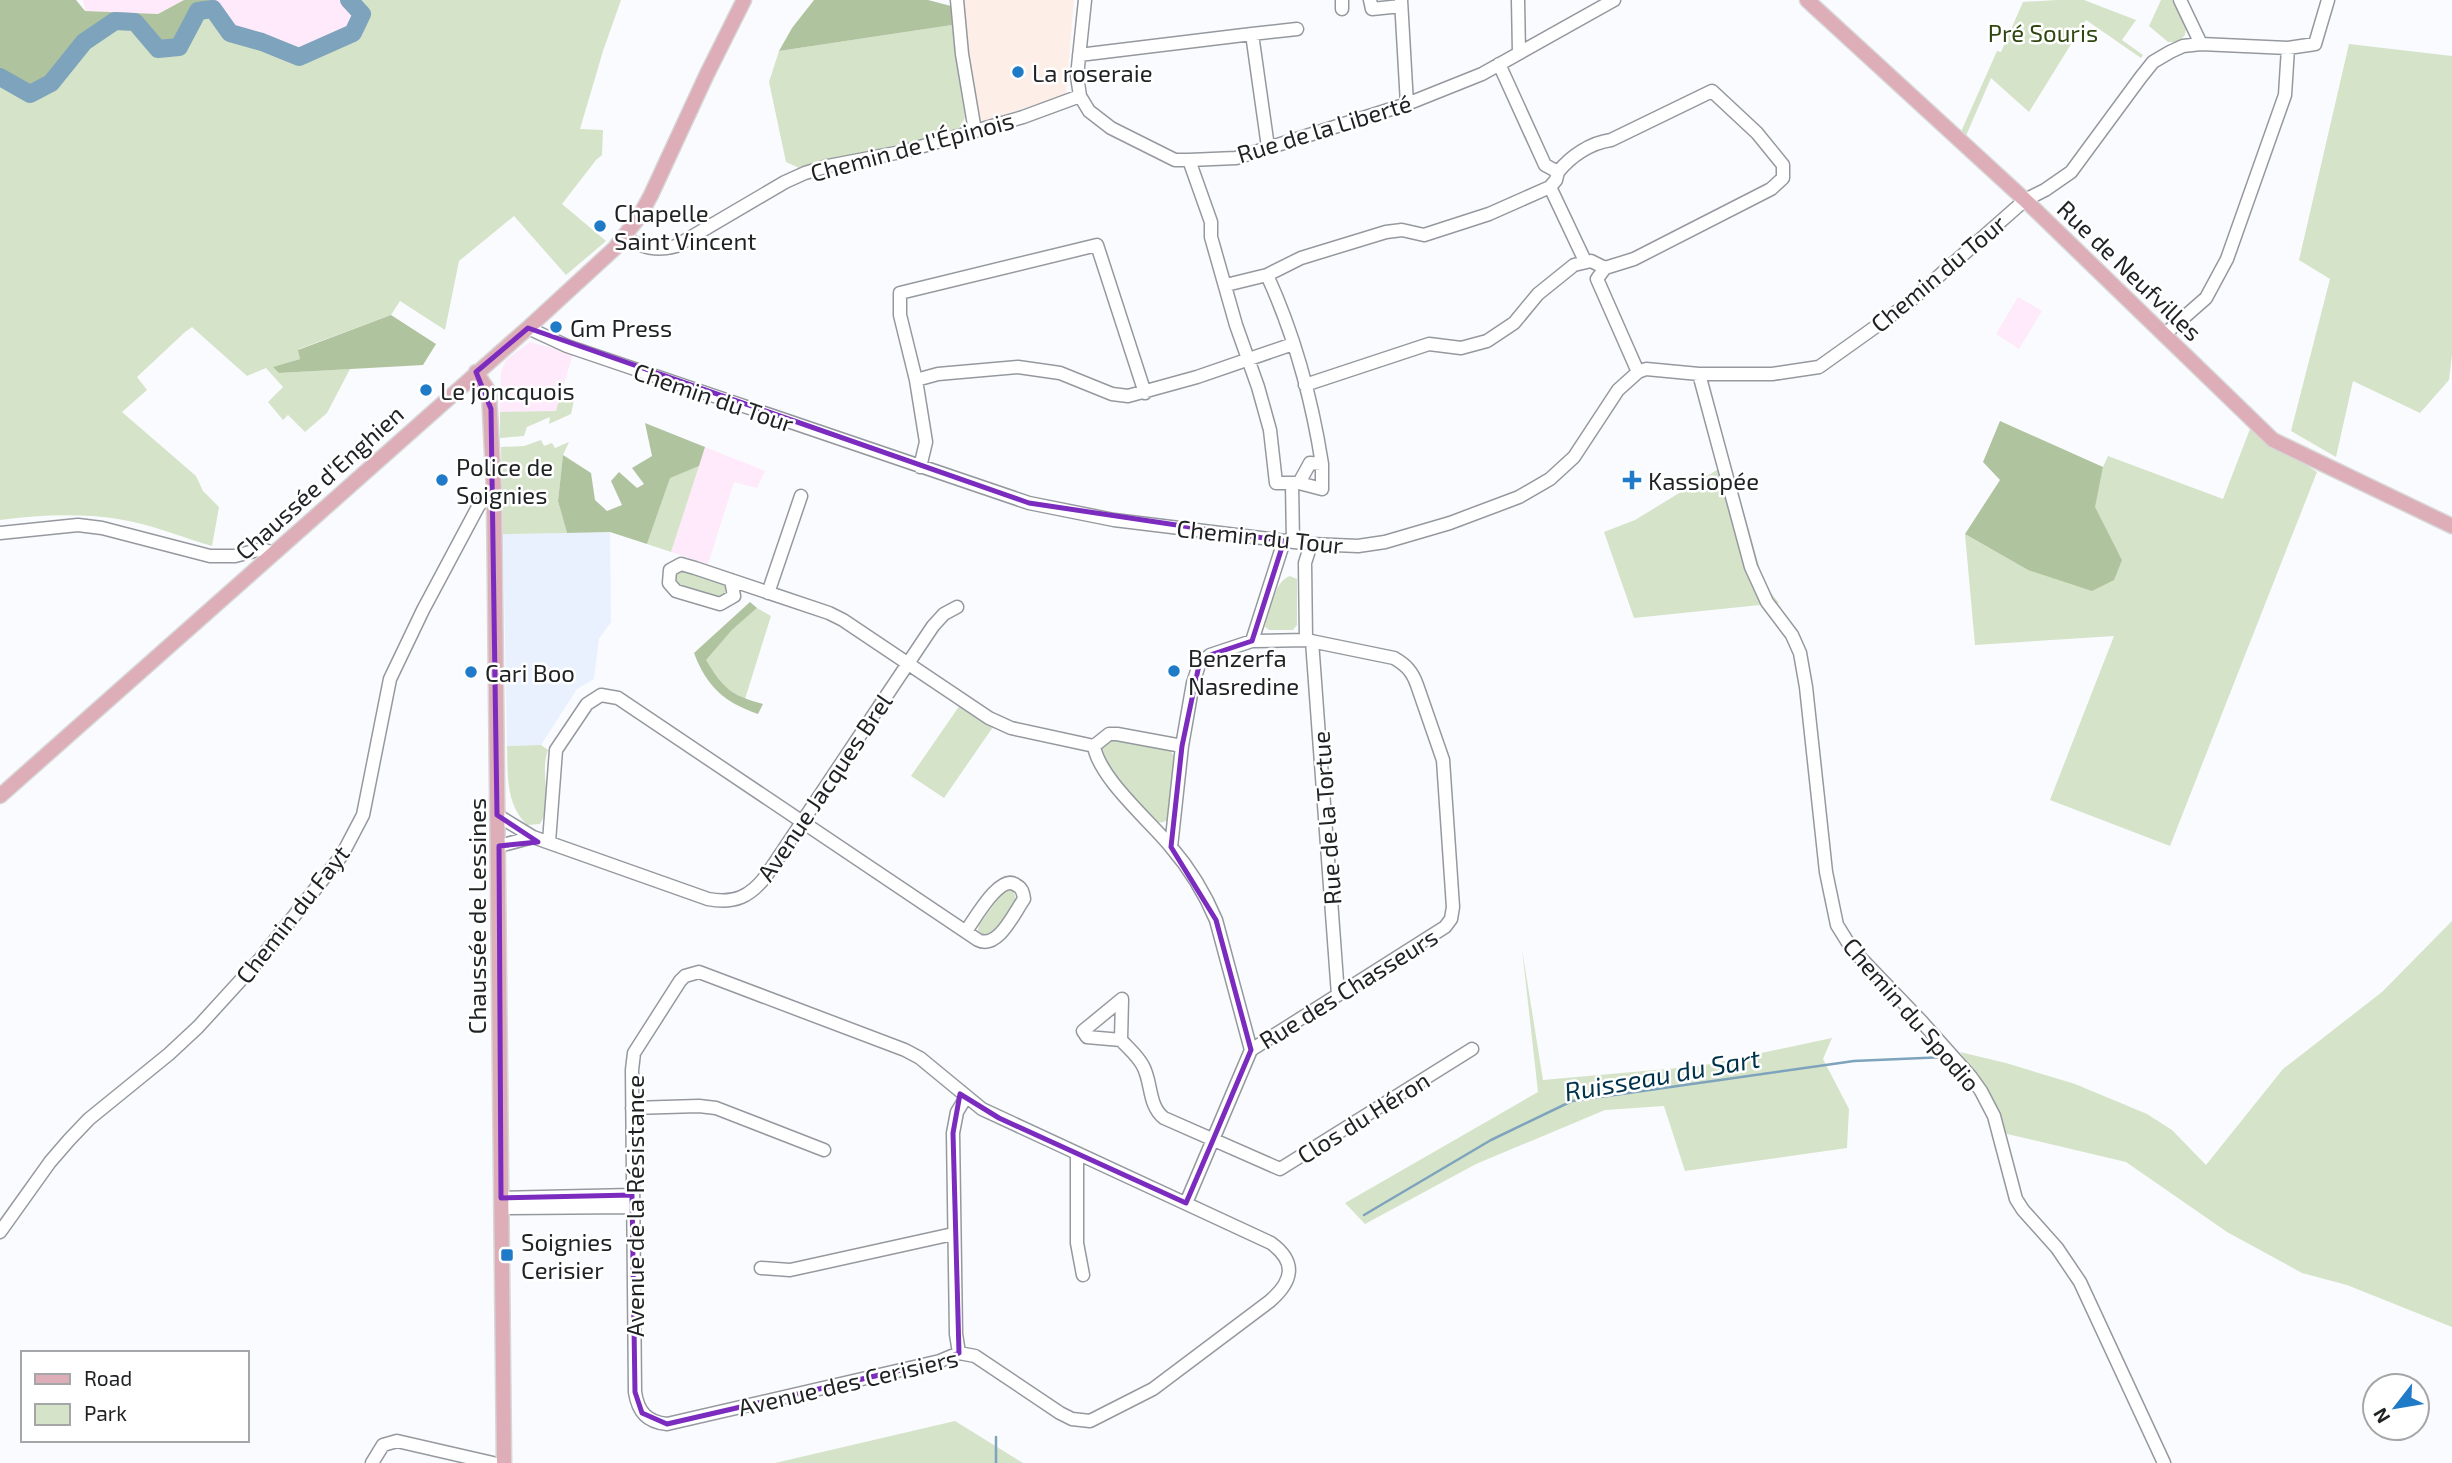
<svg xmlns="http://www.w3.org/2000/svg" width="2452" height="1463" viewBox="0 0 2452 1463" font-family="'Exo 2',sans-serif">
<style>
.built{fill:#e9f1ff}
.industrial{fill:#feeafa}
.education{fill:#fdeee8}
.green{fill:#d5e3c9}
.forest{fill:#b0c39f}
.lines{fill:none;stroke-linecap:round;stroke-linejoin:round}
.stream{stroke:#7ea3bc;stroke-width:2.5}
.river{stroke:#7ea3bc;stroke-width:18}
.minor-casing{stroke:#95999f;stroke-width:15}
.major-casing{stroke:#d7d7d7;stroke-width:17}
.minor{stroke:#fff;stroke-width:12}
.major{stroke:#ddadb8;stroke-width:14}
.marked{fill:none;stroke:#7b2cbf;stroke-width:5;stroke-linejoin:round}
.poi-dot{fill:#1f7ac7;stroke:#fff;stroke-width:2.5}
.labels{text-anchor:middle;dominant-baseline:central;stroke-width:5;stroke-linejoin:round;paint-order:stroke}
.park-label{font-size:24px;fill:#304711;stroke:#fff}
.poi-label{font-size:24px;fill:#1f2123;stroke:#fff;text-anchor:start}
.street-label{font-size:24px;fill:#1f2123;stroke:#fff}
.water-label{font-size:26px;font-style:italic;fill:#00324b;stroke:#fff}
</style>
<rect width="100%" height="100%" fill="#fafbfe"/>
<path class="built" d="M610,532L611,622L599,639L594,679L577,689L541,745L507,746L503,534Z"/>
<path class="industrial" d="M83,0H184L158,14L85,11Z
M213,0H349L362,14L353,33L299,57L262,42L230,33L213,9Z
M2018,297L2042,311L2019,349L1996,334Z
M530,342L573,354L556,411L500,412L501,371L507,359Z
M705,447L765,471L757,488L734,482L708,564L671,552Z"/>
<path class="education" d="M962,0H1074L1066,94L974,125Z"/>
<path class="green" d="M349,0H621L603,51L580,129L603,130L602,155L596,160L562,204L606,241L566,275L514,216L459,261L445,330L400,301L391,315L299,349L300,359L274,367L279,373L350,369L327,413L305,432L288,415L283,420L268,402L283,387L266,368L247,376L192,327L185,332L137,377L147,390L122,412L196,476L203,491L219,507L212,546C181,537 150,524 118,519C79,513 39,515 0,520V77L30,94L51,83L84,42L115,21L135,22L158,49L198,11L213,9L230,33L262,42L299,57L353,33L361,14Z
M2057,0H2084L2136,20L2122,40L2143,55L2141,58L2086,20L2029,112L1991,78L1965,138L1960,134L1997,51L2001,52L2023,2Z
M2161,0H2172L2186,28L2185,35L2178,42H2168L2149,26Z
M952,25L965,118L959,128L907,143L812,163L799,168L786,162L769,82L779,51Z
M2349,44L2452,56V355L2449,380L2420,413L2353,381L2336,457L2291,431L2330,279L2299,260Z
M562,390L575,395L571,414L549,424L550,417L527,427L524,436L500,438V412L556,411Z
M2250,429L2317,472L2170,846L2050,800L2114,636L1975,645L1965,534L2028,570L2122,560L2094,507L2103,467L2108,456L2223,499Z
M541,440L544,446L552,443L555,448L569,442L563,455L558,501L567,533L503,534L501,447L524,446Z
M1730,462L1764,584L1779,603L1634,618L1604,532L1635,520Z
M699,466L671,552L647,544L670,477Z
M680,569L722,582L725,586V593L719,599L678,585L674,582L673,575Z
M1290,576L1297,579V625L1293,630H1269L1265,627L1266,621C1271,607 1275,581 1290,576Z
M757,608L771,616L745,699L723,687L705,660L732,630Z
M960,705L993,727L944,798L911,776Z
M1111,738L1168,748L1175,757L1170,819C1163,823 1158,824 1151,819L1103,760L1101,747Z
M541,745L548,750C539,775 554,802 540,824L527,825C505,803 508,775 507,746Z
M1005,889L1013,890L1016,899L993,934L990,936H983L978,930L979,925Z
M2452,921V1327L2347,1285L2302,1273L2227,1232L2126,1162L2003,1133L1984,1086L1960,1052L2006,1063L2075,1084L2147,1114L2172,1130L2206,1165L2283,1069L2382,992Z
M1522,949L1543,1080L1700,1066L1832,1038L1823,1059L1849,1109L1847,1148L1685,1171L1664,1106L1605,1110L1476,1164L1365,1224L1345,1203L1538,1092Z
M955,1421L1023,1463H775Z"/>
<path class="forest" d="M0,0H76L85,11L158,14L184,0H213V9L198,12L179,47L158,49L135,22H114L84,43L51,83L30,94L0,77Z
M814,0H928L951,6L952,25L779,51L792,28Z
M391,315L436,344L423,365L279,373L273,367L300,359L298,350Z
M2000,421L2103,467L2095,507L2122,560L2114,580L2092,591L2028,570L1965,534L2000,480L1983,462Z
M645,423L705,447L699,466L670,478L647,544L610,532L567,533L558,501L563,455L591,473L595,500L607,511L622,505L611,481L619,472L637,488L644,484L632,468L652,456Z
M750,602L757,608L732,630L706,660C723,688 730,695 763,704L758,714C724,702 707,687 694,653Z"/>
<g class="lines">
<path class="stream" d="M1364,1215L1491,1140L1572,1101L1854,1061L1946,1057
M996,1463V1437"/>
<path class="river" d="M0,77L30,94L51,83L84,42L115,21L135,22L158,49L179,47L198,11L213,9L230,33L262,42L299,57L353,33L362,14L349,0"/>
<defs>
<path id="minor" d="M957,0L962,54L975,131
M1085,0L1077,76L1080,96L1089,111L1111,128L1175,160H1189L1236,158L1407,104L1482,74L1614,0
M1342,0V9
M1370,0L1372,9L1401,6
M1401,0L1407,104
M1518,0L1519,53
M2180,0L2201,44
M1252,34L1297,29
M1079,55L1252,34L1268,147
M1189,160L1211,222V237L1236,325L1258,387L1270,430L1276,483H1299L1310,463L1322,464C1312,400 1294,334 1267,275
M1558,172C1571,156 1590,143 1611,140L1712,91L1757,133L1783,165V178L1771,189L1634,259L1605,268
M1550,187L1585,261
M624,238C643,247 656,252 676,246L785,182L805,173L828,166L906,151L1023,117L1080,96
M1605,268L1597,279L1638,372
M1226,285L1267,275L1301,258L1386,232L1402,230L1424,235L1489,214L1550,187L1556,180L1558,172L1545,165L1499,64
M528,328L567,346L1029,503L1114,520L1311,544L1358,546L1385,542L1450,523L1519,497L1550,479L1574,457L1618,390L1638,372L1646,369L1699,374H1772L1819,367L1906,305L2025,200L2045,190L2071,172L2141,77L2153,62L2170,52L2183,46L2201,44L2288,48L2315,44L2328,0
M2165,334L2206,298L2227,259L2285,95L2288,48
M1699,374L1751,567L1767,602L1792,635L1800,653L1806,687L1826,872L1837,925L1852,949L1922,1022L1971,1077L1981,1091L1994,1116L2016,1199L2023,1210L2057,1248L2080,1282L2164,1463
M916,380L900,315V293L1097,245L1145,393
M1305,385L1429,344L1461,348L1487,341L1514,323L1538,294L1574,265L1591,261L1605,268
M920,467L926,442L916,380L938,374L1018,367L1060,373L1112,394L1128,396L1197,377L1293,344
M1292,483L1293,542
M1299,483L1322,489V464
M0,533L78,525L102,528L210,556H235L262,549L273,553
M731,580L734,596L720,604L676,591L669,583L670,570L681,564L695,568L829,613L843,620L989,718L1011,728L1094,746
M768,593L801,496
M1306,640L1305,563L1311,544
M1252,641L1284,541
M1312,641L1338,995
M1094,746C1099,778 1150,821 1171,847C1190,869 1205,894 1216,920L1251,1050
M1094,746L1109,734H1117L1182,746L1171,847
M1182,746L1193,683L1199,665L1210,655L1252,641L1306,640L1394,658C1406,665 1412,671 1417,685L1443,760L1453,907L1451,919L1445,927L1251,1050L1186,1203
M497,815L533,837L708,899C734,904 750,897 766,876L933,626L944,614L957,607
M549,842L556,750L587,704L601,695L618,698L978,940C998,950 1014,913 1024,899C1023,892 1022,888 1016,885C1000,873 975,919 966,931
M499,846L533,837
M699,972L905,1050L920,1058L982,1109L1271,1243C1297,1262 1293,1281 1270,1301L1153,1389L1090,1421L1072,1419L1060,1413L975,1356L959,1353L940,1361L667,1424C647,1422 638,1412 635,1392L632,1070L634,1053L680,981L685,976Z
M1121,1040L1122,999L1083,1031L1087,1037L1121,1040C1128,1048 1138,1056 1143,1066C1152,1082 1148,1106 1164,1118L1280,1169L1472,1049
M632,1108L699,1106L716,1108L824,1150
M1077,1154V1243L1083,1275
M501,1198L632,1195
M501,1208L633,1207
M0,1232L50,1162L69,1140L89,1119L169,1054L198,1027L261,958L342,855L363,815L390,679L423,610L479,505L494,493
M761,1268L790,1270L953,1234
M959,1353L956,1334L953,1133L957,1112L966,1097
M372,1463L383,1445L397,1441L493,1463"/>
<path id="major" d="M1807,0L2025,200L2273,440L2452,526
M476,372L489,392L494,493L504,1463
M0,796L528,328L615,248L639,217L651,195L707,74L744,0"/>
</defs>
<use href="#minor" class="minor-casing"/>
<use href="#major" class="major-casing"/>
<use href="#minor" class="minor"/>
<use href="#major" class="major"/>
</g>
<path class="marked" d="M528,328L1029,503L1284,541L1252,641L1210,655L1199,665L1182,746L1171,847L1216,920L1251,1050L1213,1140L1186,1203L999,1118L960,1094L953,1133L959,1353L940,1361L667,1424L642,1413L635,1392L632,1195L501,1198L499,846L538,842L497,815L491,409L476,372Z"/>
<g class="poi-dot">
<circle cx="1018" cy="72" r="7"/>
<circle cx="600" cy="226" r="7"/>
<circle cx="556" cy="327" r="7"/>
<circle cx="426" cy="390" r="7"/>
<circle cx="442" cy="480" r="7"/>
<path d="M1628.5 469.5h7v7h7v7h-7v7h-7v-7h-7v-7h7z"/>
<circle cx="1174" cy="671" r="7"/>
<circle cx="471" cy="672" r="7"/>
<rect x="500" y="1248" width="14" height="14" rx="3.5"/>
</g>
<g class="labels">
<g class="park-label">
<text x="2043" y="32">Pré Souris</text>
</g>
<g class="poi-label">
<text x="1032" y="72">La roseraie</text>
<text x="614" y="212">Chapelle<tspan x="614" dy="28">Saint Vincent</tspan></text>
<text x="570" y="327">Gm Press</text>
<text x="440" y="390">Le joncquois</text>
<text x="456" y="466">Police de<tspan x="456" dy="28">Soignies</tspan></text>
<text x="1648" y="480">Kassiopée</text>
<text x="1188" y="657">Benzerfa<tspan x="1188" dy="28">Nasredine</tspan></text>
<text x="485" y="672">Cari Boo</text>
<text x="521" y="1241">Soignies<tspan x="521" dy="28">Cerisier</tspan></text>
</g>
<g class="street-label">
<text transform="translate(1324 128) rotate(-17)">Rue de la Liberté</text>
<text transform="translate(912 146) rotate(-15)">Chemin de l'Épinois</text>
<text transform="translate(2130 270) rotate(44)">Rue de Neufvilles</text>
<text transform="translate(1938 273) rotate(-40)">Chemin du Tour</text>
<text transform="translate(714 397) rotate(19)">Chemin du Tour</text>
<text transform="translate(319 482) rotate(-42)">Chaussée d'Enghien</text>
<text transform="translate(1260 536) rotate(6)">Chemin du Tour</text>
<text transform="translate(824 787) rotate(-56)">Avenue Jacques Brel</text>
<text transform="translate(1326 818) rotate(-94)">Rue de la Tortue</text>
<text transform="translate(292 914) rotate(-52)">Chemin du Fayt</text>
<text transform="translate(476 916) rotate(-90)">Chaussée de Lessines</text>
<text transform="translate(1348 988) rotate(-32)">Rue des Chasseurs</text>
<text transform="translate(1912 1014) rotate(49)">Chemin du Spodio</text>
<text transform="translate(1363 1117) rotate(-32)">Clos du Héron</text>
<text transform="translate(634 1206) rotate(-90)">Avenue de la Résistance</text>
<text transform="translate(848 1382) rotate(-13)">Avenue des Cerisiers</text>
</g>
<g class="water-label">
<text transform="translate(1662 1074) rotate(-10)">Ruisseau du Sart</text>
</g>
</g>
<rect x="21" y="1351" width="228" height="91" fill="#ffffff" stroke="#a5a6a7" stroke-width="2"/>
<rect x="35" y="1374" width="35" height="10" fill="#ddadb8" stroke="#a5a6a7" stroke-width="2"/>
<text x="84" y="1386" font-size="21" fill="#1f2123">Road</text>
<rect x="35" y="1404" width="35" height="21" fill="#d5e3c9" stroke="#a5a6a7" stroke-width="2"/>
<text x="84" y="1421" font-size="21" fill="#1f2123">Park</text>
<g transform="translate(2396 1407) rotate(239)"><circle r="33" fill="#ffffff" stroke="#a5a6a7" stroke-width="2"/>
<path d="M0-5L12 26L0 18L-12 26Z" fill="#1f7ac7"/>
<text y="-10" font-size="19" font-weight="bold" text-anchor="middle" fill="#1f2123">N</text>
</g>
</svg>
